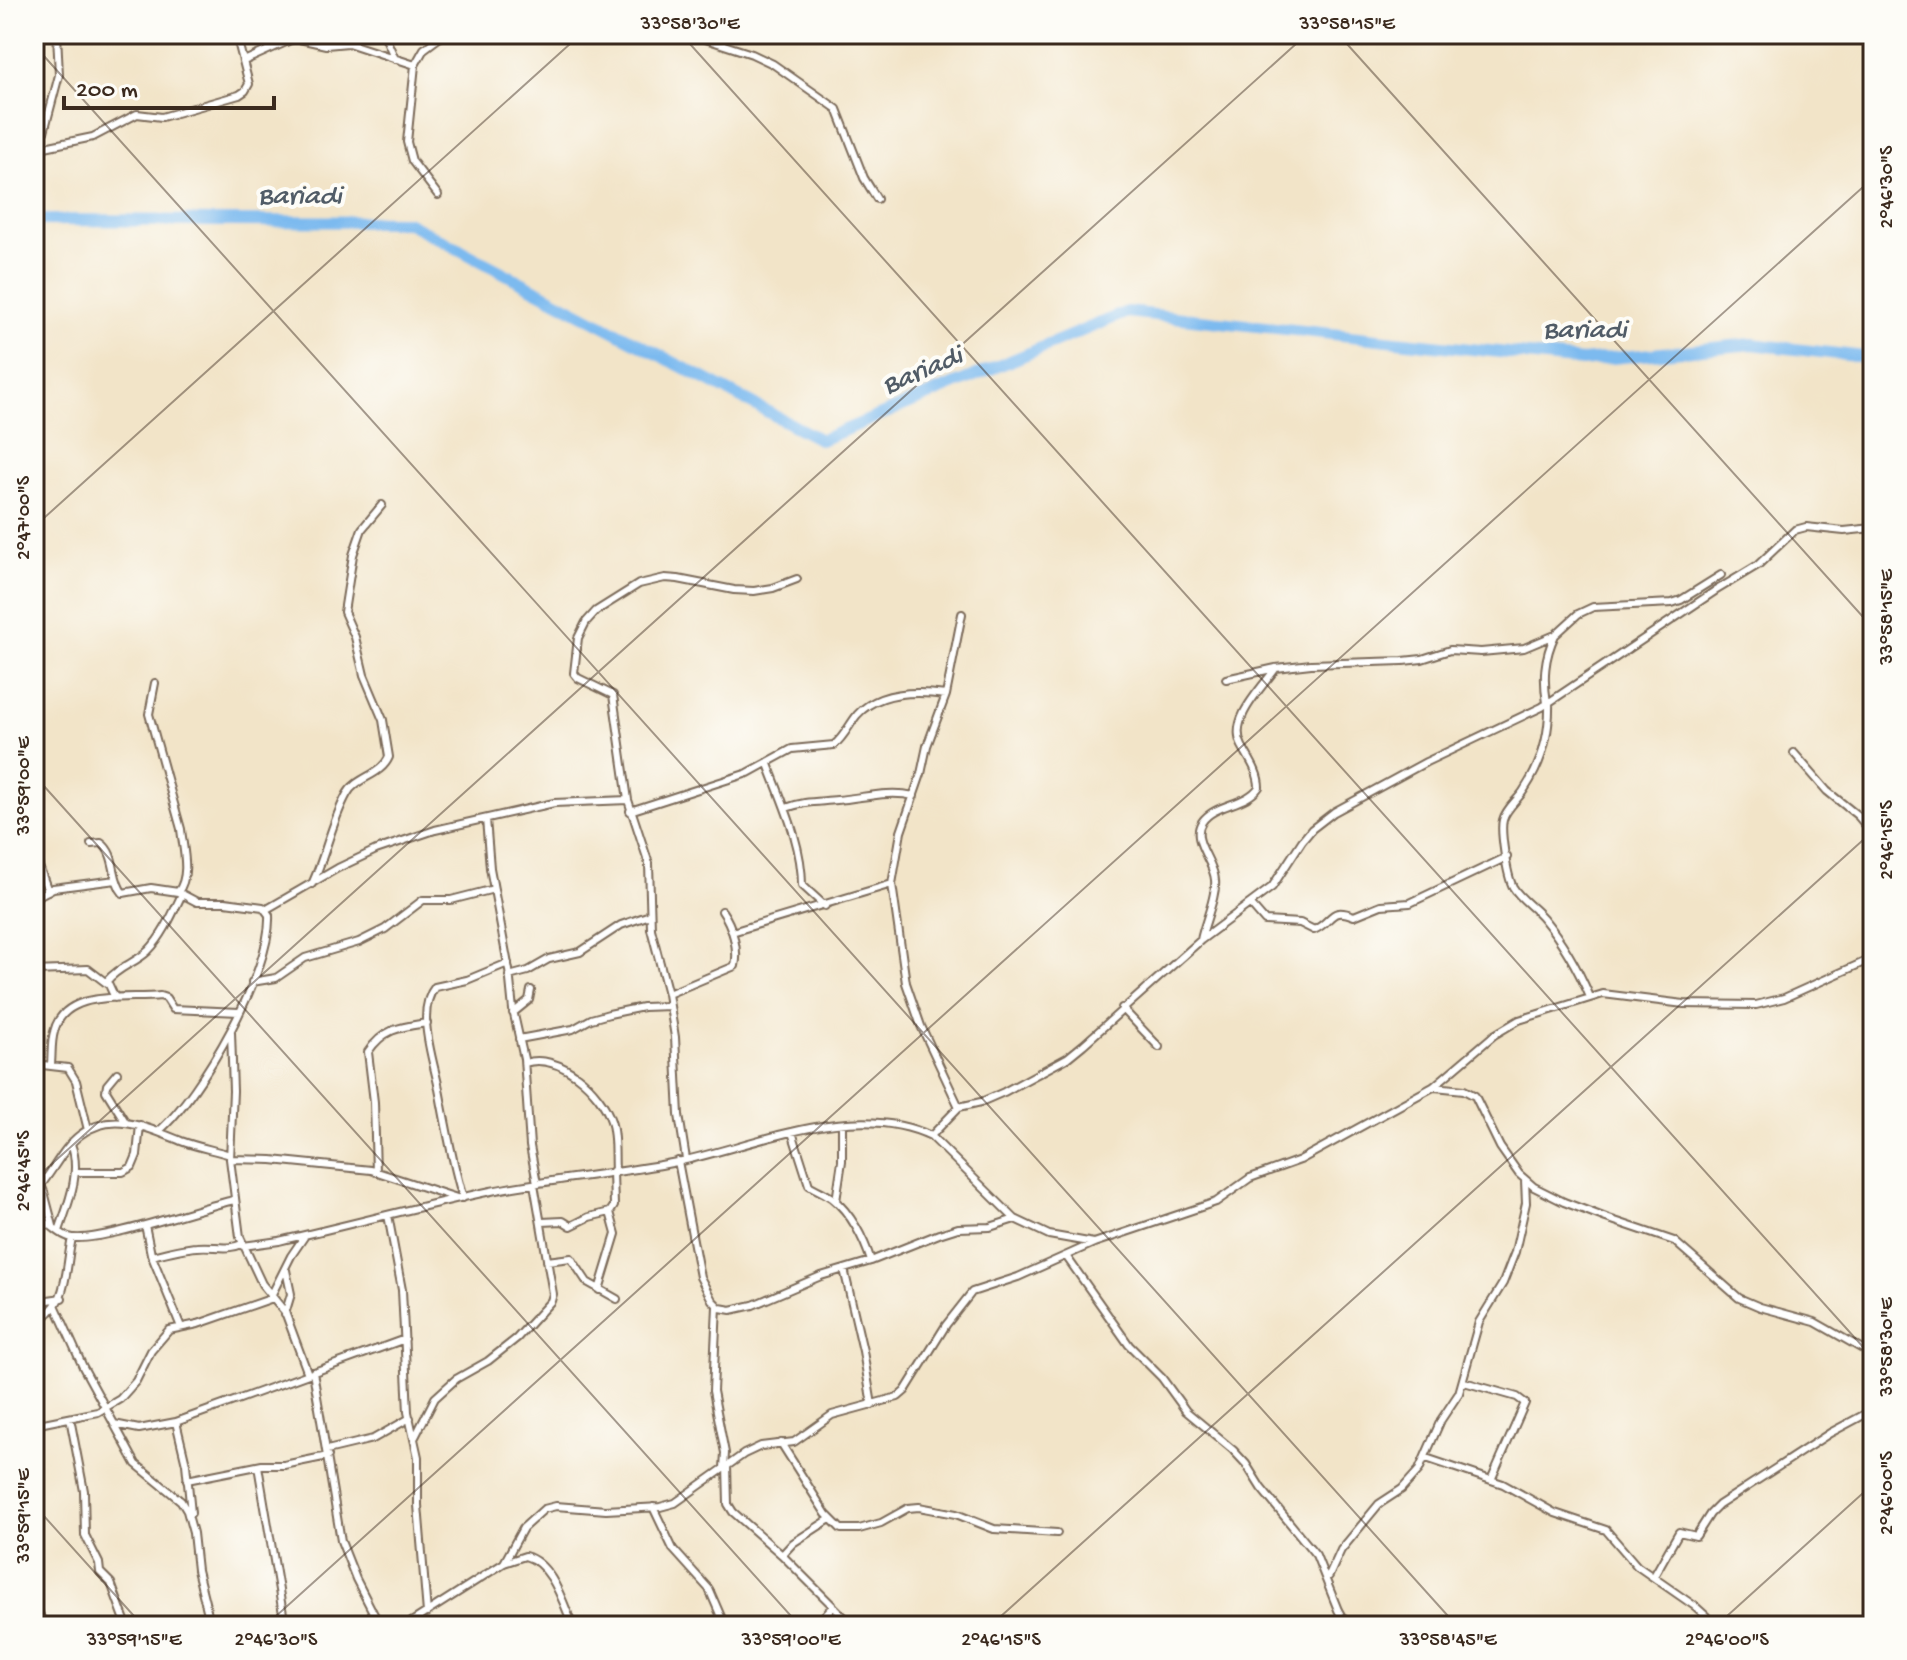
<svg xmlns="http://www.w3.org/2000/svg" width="1907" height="1660" viewBox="0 0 1907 1660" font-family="'Gochi Hand',sans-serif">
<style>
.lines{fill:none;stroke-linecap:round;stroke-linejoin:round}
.river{stroke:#7bbaef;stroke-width:12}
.minor-casing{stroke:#7b6b5a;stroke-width:10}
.minor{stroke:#fff;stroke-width:6}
.ticks{fill:none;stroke:#3b2a1e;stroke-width:2;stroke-opacity:0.45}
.labels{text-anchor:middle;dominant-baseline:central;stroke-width:8;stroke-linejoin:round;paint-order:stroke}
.water-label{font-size:28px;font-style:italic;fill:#515c67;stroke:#fdfcf7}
.neatline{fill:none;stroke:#3b2a1e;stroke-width:3}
.ticks-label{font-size:20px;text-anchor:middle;fill:#3b2a1e}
</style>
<rect width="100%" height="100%" fill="#fdfcf7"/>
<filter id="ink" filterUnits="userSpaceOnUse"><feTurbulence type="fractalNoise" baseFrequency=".0125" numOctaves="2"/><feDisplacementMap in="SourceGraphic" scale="16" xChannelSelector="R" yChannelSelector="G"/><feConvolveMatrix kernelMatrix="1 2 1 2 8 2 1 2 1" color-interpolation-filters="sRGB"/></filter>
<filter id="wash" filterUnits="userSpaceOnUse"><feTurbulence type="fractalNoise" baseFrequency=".006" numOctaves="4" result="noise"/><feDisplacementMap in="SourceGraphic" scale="32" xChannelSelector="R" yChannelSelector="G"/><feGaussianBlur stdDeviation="1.8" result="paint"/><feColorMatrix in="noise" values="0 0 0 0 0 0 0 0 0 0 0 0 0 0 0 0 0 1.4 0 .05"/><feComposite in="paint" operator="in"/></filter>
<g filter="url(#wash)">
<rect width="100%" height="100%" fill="#f2e4c8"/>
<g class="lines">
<path class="river" d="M34,220L407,222L821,440L1127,312L1582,361L1752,344L1873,358"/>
</g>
</g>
<g filter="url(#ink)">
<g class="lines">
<defs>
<path id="minor" d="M34,34H35
M384,34L395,59
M690,34L752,54L773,64L837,109L864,178L877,199
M244,61L295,38L326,45L348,43L415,65
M35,149L93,137L137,114L162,117L239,95L245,91L249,84L236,34
M34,150L44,132L59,75L57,34
M438,195L412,161L407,142L415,65L424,49L444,34
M1226,679L1276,668L1311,664L1403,661L1422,659L1450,650L1481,652L1524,648L1555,635L1578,614L1593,607L1672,603L1681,600L1721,575
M155,683L149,714L181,829C183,849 191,875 178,892
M1549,702C1550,734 1543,762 1524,790C1518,800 1506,808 1503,820C1500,831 1507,876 1513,887C1520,899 1534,907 1543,918C1563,942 1578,969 1590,997
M1547,703C1543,679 1544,658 1555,635
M1794,753L1827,791L1858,816L1873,834
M768,764C782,802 802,843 802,885L825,906
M786,808C804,801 819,802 837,800C863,798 888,790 914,796
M630,811L748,773L792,749L834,745C844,737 849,725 857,715C878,691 917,691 946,695
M486,819L490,868L509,970L513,1010L524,1059L530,1146L537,1183
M91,844L101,843C117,854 111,879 123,893L151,888L178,892L197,902H225L263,907L269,915C272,970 201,1095 159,1131
M34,853L48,891
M312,884C326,855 331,823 347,794C356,777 381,776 389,757L383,720L364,675L355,637L344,612L353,555L362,529L382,505
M34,898L53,888L116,880
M1251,905L1265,921L1300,923L1314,930C1334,921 1329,906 1354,916L1381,905L1410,903L1507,857
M267,909L338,868L376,850L435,830L554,803L628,800
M732,932L892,884
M1201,940C1204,923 1217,896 1215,880C1214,861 1190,840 1202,822C1215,803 1246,806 1259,787C1259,772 1249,759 1242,746C1228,720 1261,689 1276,668
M34,971L88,969L109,985L115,998
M509,976L528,971L549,959L580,952L621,925L650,915
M106,982C119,966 134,964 148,951C163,936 173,913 182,894
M252,982L276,978L305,958L359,942L385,929L423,900H451L494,889
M668,994L735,966C739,949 732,925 722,911
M1122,1008L1159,1047
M513,1013L529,1000L531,990
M231,1032L233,1091L230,1159L240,1237L262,1284L285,1312L308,1374
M519,1039L573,1029L591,1019L609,1014L643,1007L670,1006
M525,1063C559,1052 601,1090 611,1121C616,1136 614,1155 615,1171
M34,1064L68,1068L76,1081L88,1130
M51,1064C52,1054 51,1042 54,1032C64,988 127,1000 160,996L166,998L173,1009L239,1012
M117,1073L107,1085L106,1091L126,1123
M1435,1087L1464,1090L1475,1096L1500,1147L1519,1174L1534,1187L1564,1202L1606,1218L1674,1241L1739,1298L1760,1307L1815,1322L1873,1355
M959,1107L921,1026L906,983L892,884L901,832L921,774L927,746L946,695L962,614
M792,1132L809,1185C817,1190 825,1193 832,1198C851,1213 864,1239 871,1261
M931,1136L959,1107L981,1102L1004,1092L1067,1058L1083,1045L1201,940L1272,887L1302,841L1312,829L1334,812L1426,762L1542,707L1715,591L1758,565L1795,530L1806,527L1844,531L1873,528
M230,1159L272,1160L371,1170L457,1198
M686,1159L679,1115L675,1037L668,994L651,929L649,864L628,800L613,695L578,678L574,673L578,638L586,622L596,611L639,584L665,578L678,579L734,590L754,591L773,588L797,579
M678,1161L700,1277L712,1300L720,1308L731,1310L753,1305L821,1276L871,1261L939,1234L958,1228L990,1227L1015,1219
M34,1167L44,1192L53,1226
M75,1172H123L132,1167L137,1155L140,1125
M376,1172L374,1102L368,1052C384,1028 401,1027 427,1023
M41,1185C54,1169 64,1147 80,1135C112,1110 149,1128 181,1141C197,1147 214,1150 230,1155
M463,1198C452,1162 446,1126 439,1089C434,1062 415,1011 435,987L467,980L508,963
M836,1201L842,1161V1125
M388,1215L402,1290L408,1412L418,1457V1505L427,1613
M542,1222L563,1221L571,1226L589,1217L610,1212L614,1206L613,1171
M145,1225L151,1254L181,1327
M34,1227L48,1224C55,1228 61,1235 69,1237C94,1245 201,1207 234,1200
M59,1231C68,1204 82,1172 71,1144
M243,1246L279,1241C349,1225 420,1206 491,1191C553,1179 615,1174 677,1162C754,1146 854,1099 931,1136L1015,1219L1049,1235L1094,1243
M152,1256C167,1252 182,1248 197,1247C213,1245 227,1251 242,1244
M1066,1256L1129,1345L1162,1378L1186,1411L1233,1450L1246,1464L1261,1488L1316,1555L1338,1610L1347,1626
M547,1261L571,1258L587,1282L617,1299
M844,1269L863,1351L872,1405
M599,1290L616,1234L610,1212
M271,1296L291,1256L304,1237
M34,1302L62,1298
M717,1306L713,1391L725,1453L724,1468
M56,1307L83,1367L136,1464L181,1501L187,1511L193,1533L197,1570L211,1626
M285,1314L291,1294L286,1270
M34,1324C70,1303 64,1275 72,1238
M1873,1356L1868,1381L1873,1407
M313,1372L341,1541L356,1579L380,1626
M1464,1382L1517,1397L1525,1403L1491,1480
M70,1418L84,1491L85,1535L99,1563L100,1572L111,1583L127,1626
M176,1422L186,1464L191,1513
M114,1424L139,1429L176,1422L405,1339
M34,1425L98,1412L120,1399L136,1381L151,1351L169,1330L198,1324L273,1298
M415,1437L435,1398L456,1379L488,1361L517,1338L551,1301L553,1294L534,1184
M781,1443L826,1514L841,1529H859L881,1523L908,1508L919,1507L956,1514L994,1529L1057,1533
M327,1450L373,1439L410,1418
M1426,1458L1503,1484L1555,1513L1606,1530L1637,1566L1696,1607L1706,1616L1710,1626
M727,1465L728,1504L733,1512L782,1555L853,1626
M258,1466L283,1614L288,1626
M187,1480L262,1465H284L328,1456
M653,1507L673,1549L709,1589L725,1626
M782,1555L793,1543L830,1519
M504,1563L523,1528L544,1509L556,1506L606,1510L660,1507L675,1503L744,1454L761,1446L794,1442L832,1415L898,1397L905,1391L946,1325L972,1292L1018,1277L1094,1243L1216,1202L1250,1178L1300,1160L1433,1087L1494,1035L1519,1020L1603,994L1684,1004L1756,1005L1784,998L1873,958
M1329,1576L1341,1550L1379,1504L1402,1489L1419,1470L1441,1420L1459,1393L1479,1322L1503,1283L1515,1252L1526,1203L1525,1180
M1654,1576L1679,1532L1696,1536L1710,1514L1719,1505L1830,1433L1873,1410
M34,1600L44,1626
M405,1626L504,1563L525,1556C552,1563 563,1603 573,1626
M815,1626L833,1606"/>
</defs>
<use href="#minor" class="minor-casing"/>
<use href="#minor" class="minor"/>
</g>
</g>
<path class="ticks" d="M681,34L1873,1358M1338,34L1873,628M34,45L1457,1626M34,527L581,34M34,775L800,1626M34,1180L1307,34M34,1505L143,1626M265,1626L1873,178M990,1626L1873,831M1716,1626L1873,1484"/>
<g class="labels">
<g class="water-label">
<text x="300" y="197">Bariadi</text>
<text x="1585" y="331">Bariadi</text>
<text transform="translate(923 372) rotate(-23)">Bariadi</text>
</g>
</g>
<rect width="1907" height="1660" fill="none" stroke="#fdfcf7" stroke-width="88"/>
<path d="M64 96v12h210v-12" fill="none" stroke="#3b2a1e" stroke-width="4"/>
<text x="76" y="96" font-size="24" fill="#3b2a1e" stroke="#fdfcf7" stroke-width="6" paint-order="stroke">200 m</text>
<rect x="44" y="44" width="1819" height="1572" class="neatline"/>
<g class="ticks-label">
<text x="690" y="29">33°58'30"E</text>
<text x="1347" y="29">33°58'15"E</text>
<text transform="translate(1885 187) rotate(-90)" y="7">2°46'30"S</text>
<text transform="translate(22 518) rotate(-90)" y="7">2°47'00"S</text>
<text transform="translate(1885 617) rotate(-90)" y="7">33°58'15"E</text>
<text transform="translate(22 786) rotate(-90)" y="7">33°59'00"E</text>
<text transform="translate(1885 840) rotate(-90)" y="7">2°46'15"S</text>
<text transform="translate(22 1171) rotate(-90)" y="7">2°46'45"S</text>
<text transform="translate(1885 1347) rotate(-90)" y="7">33°58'30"E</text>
<text transform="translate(1885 1493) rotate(-90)" y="7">2°46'00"S</text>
<text transform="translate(22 1516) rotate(-90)" y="7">33°59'15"E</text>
<text x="134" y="1645">33°59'15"E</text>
<text x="276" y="1645">2°46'30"S</text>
<text x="791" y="1645">33°59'00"E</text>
<text x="1001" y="1645">2°46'15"S</text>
<text x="1448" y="1645">33°58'45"E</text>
<text x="1727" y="1645">2°46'00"S</text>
</g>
</svg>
